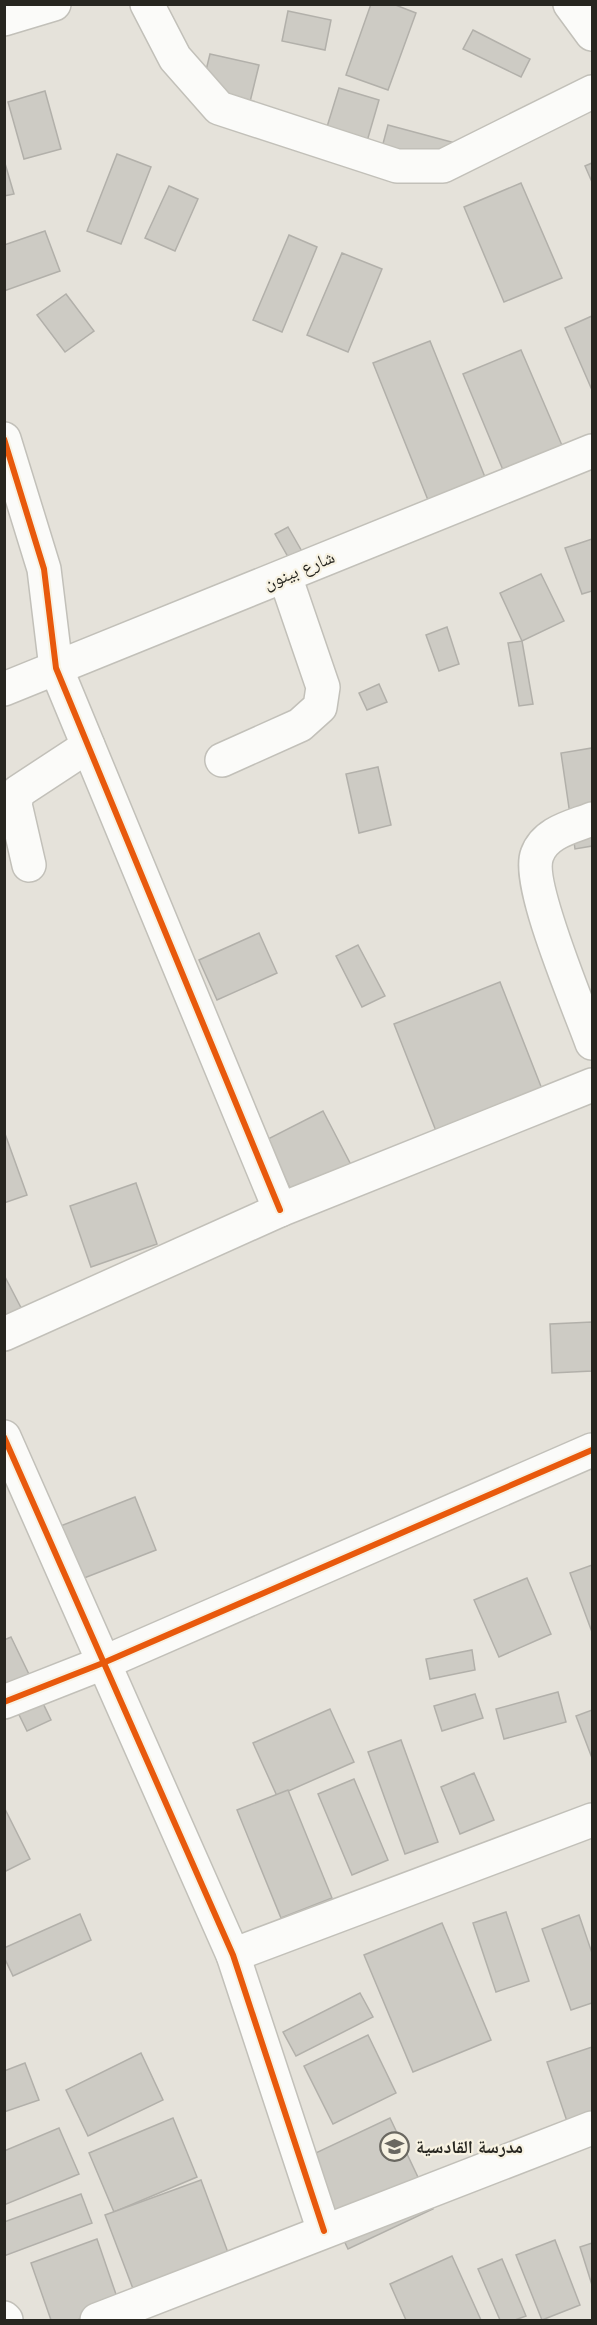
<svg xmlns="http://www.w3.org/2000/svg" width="597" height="2325" font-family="Arial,'Noto Naskh Arabic',sans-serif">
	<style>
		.building { fill: #cdcbc4; stroke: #b2b0aa; stroke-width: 1.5 }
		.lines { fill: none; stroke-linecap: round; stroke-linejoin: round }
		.minor-casing { stroke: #c2c0b9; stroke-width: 36 }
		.minor { stroke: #fbfbf9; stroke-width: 33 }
		.cycleway-casing { stroke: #f7f2e2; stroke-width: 10 }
		.cycleway { stroke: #e8590c; stroke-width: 6 }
		.labels { text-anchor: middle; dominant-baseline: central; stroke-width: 4.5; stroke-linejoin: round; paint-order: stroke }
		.street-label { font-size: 18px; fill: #272620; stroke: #f7f2e2 }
		.poi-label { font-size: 18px; font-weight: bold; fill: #272620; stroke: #f7f2e2; text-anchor: start }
	</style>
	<rect width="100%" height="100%" fill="#e5e2da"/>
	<g class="building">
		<polygon points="371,4 393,4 416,13 388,90 346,75"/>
		<polygon points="288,11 331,20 325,50 282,41"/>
		<polygon points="473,30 530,59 521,77 463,49"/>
		<polygon points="210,54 259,65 248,110 199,99"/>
		<polygon points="339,88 379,100 363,155 322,143"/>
		<polygon points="45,91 61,149 24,159 8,102"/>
		<polygon points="388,125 459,144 451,174 380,155"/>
		<polygon points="117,154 151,167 121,244 87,231"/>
		<polygon points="4,160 14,194 4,196"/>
		<polygon points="592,163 592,182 585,166"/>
		<polygon points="521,183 562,278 504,302 464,207"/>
		<polygon points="169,186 198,199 175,251 145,238"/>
		<polygon points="45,231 60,271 4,291 4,245"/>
		<polygon points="289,235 317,247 282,332 253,320"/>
		<polygon points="342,253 382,269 348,352 307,335"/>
		<polygon points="66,294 94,331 65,352 37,315"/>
		<polygon points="592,316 592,390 565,328"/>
		<polygon points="430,341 487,482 430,505 373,363"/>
		<polygon points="521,350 567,457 508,482 463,374"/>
		<polygon points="288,527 304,555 291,562 275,534"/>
		<polygon points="592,539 592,591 582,594 565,548"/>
		<polygon points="541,574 564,621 522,641 500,593"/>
		<polygon points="447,627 459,664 439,671 426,635"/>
		<polygon points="522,641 533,704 519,706 508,643"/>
		<polygon points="379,684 387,702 367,710 359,693"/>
		<polygon points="592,748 592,846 575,849 561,753"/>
		<polygon points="378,767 391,825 359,833 346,774"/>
		<polygon points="259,933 277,973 217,1000 199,960"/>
		<polygon points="358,945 385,996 362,1007 336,956"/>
		<polygon points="500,982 542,1089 436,1131 394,1024"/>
		<polygon points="323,1111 362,1186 304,1216 266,1140"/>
		<polygon points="4,1131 27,1195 4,1203"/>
		<polygon points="136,1183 157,1244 91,1267 70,1206"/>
		<polygon points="4,1275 30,1325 4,1337"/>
		<polygon points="592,1322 592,1371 552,1373 550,1324"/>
		<polygon points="135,1497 156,1550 61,1587 40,1534"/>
		<polygon points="592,1565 592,1632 570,1573"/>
		<polygon points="527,1578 551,1634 499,1657 474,1600"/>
		<polygon points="11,1637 51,1720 27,1731 4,1684 4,1640"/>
		<polygon points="472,1650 475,1670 430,1679 426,1659"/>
		<polygon points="558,1692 566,1722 504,1739 496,1709"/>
		<polygon points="475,1694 483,1718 442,1731 434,1706"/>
		<polygon points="330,1709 354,1762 277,1796 253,1743"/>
		<polygon points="592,1710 592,1758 576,1716"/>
		<polygon points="401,1740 438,1842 405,1854 368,1752"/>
		<polygon points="474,1773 494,1820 460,1834 441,1787"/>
		<polygon points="354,1779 388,1860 352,1875 318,1794"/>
		<polygon points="288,1790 332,1898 281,1918 237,1810"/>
		<polygon points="4,1807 30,1859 4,1872"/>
		<polygon points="506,1912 529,1981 496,1992 473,1923"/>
		<polygon points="80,1914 91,1940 13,1976 4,1957 4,1948"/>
		<polygon points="579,1915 592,1953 592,2003 571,2010 542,1929"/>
		<polygon points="442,1923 491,2040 413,2072 364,1955"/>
		<polygon points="360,1993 373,2017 296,2056 283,2032"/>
		<polygon points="368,2035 396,2093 333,2124 304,2066"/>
		<polygon points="592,2047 592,2139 575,2145 547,2062"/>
		<polygon points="141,2053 163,2100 88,2136 66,2090"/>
		<polygon points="25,2063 39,2100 4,2112 4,2071"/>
		<polygon points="173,2118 197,2177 114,2212 89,2153"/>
		<polygon points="390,2118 433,2209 348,2249 305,2158"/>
		<polygon points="59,2128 79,2174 4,2205 4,2151"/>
		<polygon points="201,2180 230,2258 135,2294 105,2215"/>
		<polygon points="81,2194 92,2223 4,2256 4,2222"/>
		<polygon points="97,2239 120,2306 77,2320 51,2320 31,2263"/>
		<polygon points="555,2240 580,2305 542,2320 516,2255"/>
		<polygon points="592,2243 592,2285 580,2247"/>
		<polygon points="452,2256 481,2320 406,2320 390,2284"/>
		<polygon points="502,2259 526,2316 515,2320 500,2320 478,2269"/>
	</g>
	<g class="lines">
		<defs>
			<g id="minor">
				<polyline points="147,4 175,58 219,108 397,166 443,166 592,92"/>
				<polyline points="570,4 592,34"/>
				<polyline points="4,19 54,4"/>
				<polyline points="4,439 44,569 56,668 280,1210"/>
				<polyline points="4,689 592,451"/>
				<polyline points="222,760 300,725 320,707 323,687 285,576"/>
				<path d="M592,819C572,827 545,832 537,855C526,884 580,1009 592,1043"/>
				<polyline points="29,865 15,804 18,792 88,746"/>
				<polyline points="4,1334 280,1210 592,1085"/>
				<polyline points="4,1437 233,1955 324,2231"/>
				<polyline points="4,1702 103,1663 592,1450"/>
				<polyline points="233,1955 592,1820"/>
				<polyline points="4,2318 6,2320"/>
				<polyline points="97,2320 592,2128"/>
			</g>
		</defs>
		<use href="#minor" class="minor-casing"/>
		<use href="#minor" class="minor"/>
		<defs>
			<g id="cycleway">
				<polyline points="4,439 44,569 56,668 280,1210"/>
				<polyline points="4,1437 233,1955 324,2231"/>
				<polyline points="4,1702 103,1663 592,1450"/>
			</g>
		</defs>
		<use href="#cycleway" class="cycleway-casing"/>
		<use href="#cycleway" class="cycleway"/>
	</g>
	<defs>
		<symbol id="school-ring" viewBox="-11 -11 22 22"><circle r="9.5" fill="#f7f2e2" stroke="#6a6861" stroke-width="1.5"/><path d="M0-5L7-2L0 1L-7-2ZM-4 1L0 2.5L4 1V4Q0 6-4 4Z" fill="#6a6861"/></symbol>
	</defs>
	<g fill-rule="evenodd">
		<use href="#school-ring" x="378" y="2130" width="33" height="33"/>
	</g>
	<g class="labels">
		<g class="street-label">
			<text transform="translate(299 570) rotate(-22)">شارع بينون</text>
		</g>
		<g class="poi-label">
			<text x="416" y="2147">مدرسة القادسية</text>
		</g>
	</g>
	<rect width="597" height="2325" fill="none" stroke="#272620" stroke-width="12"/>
</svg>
